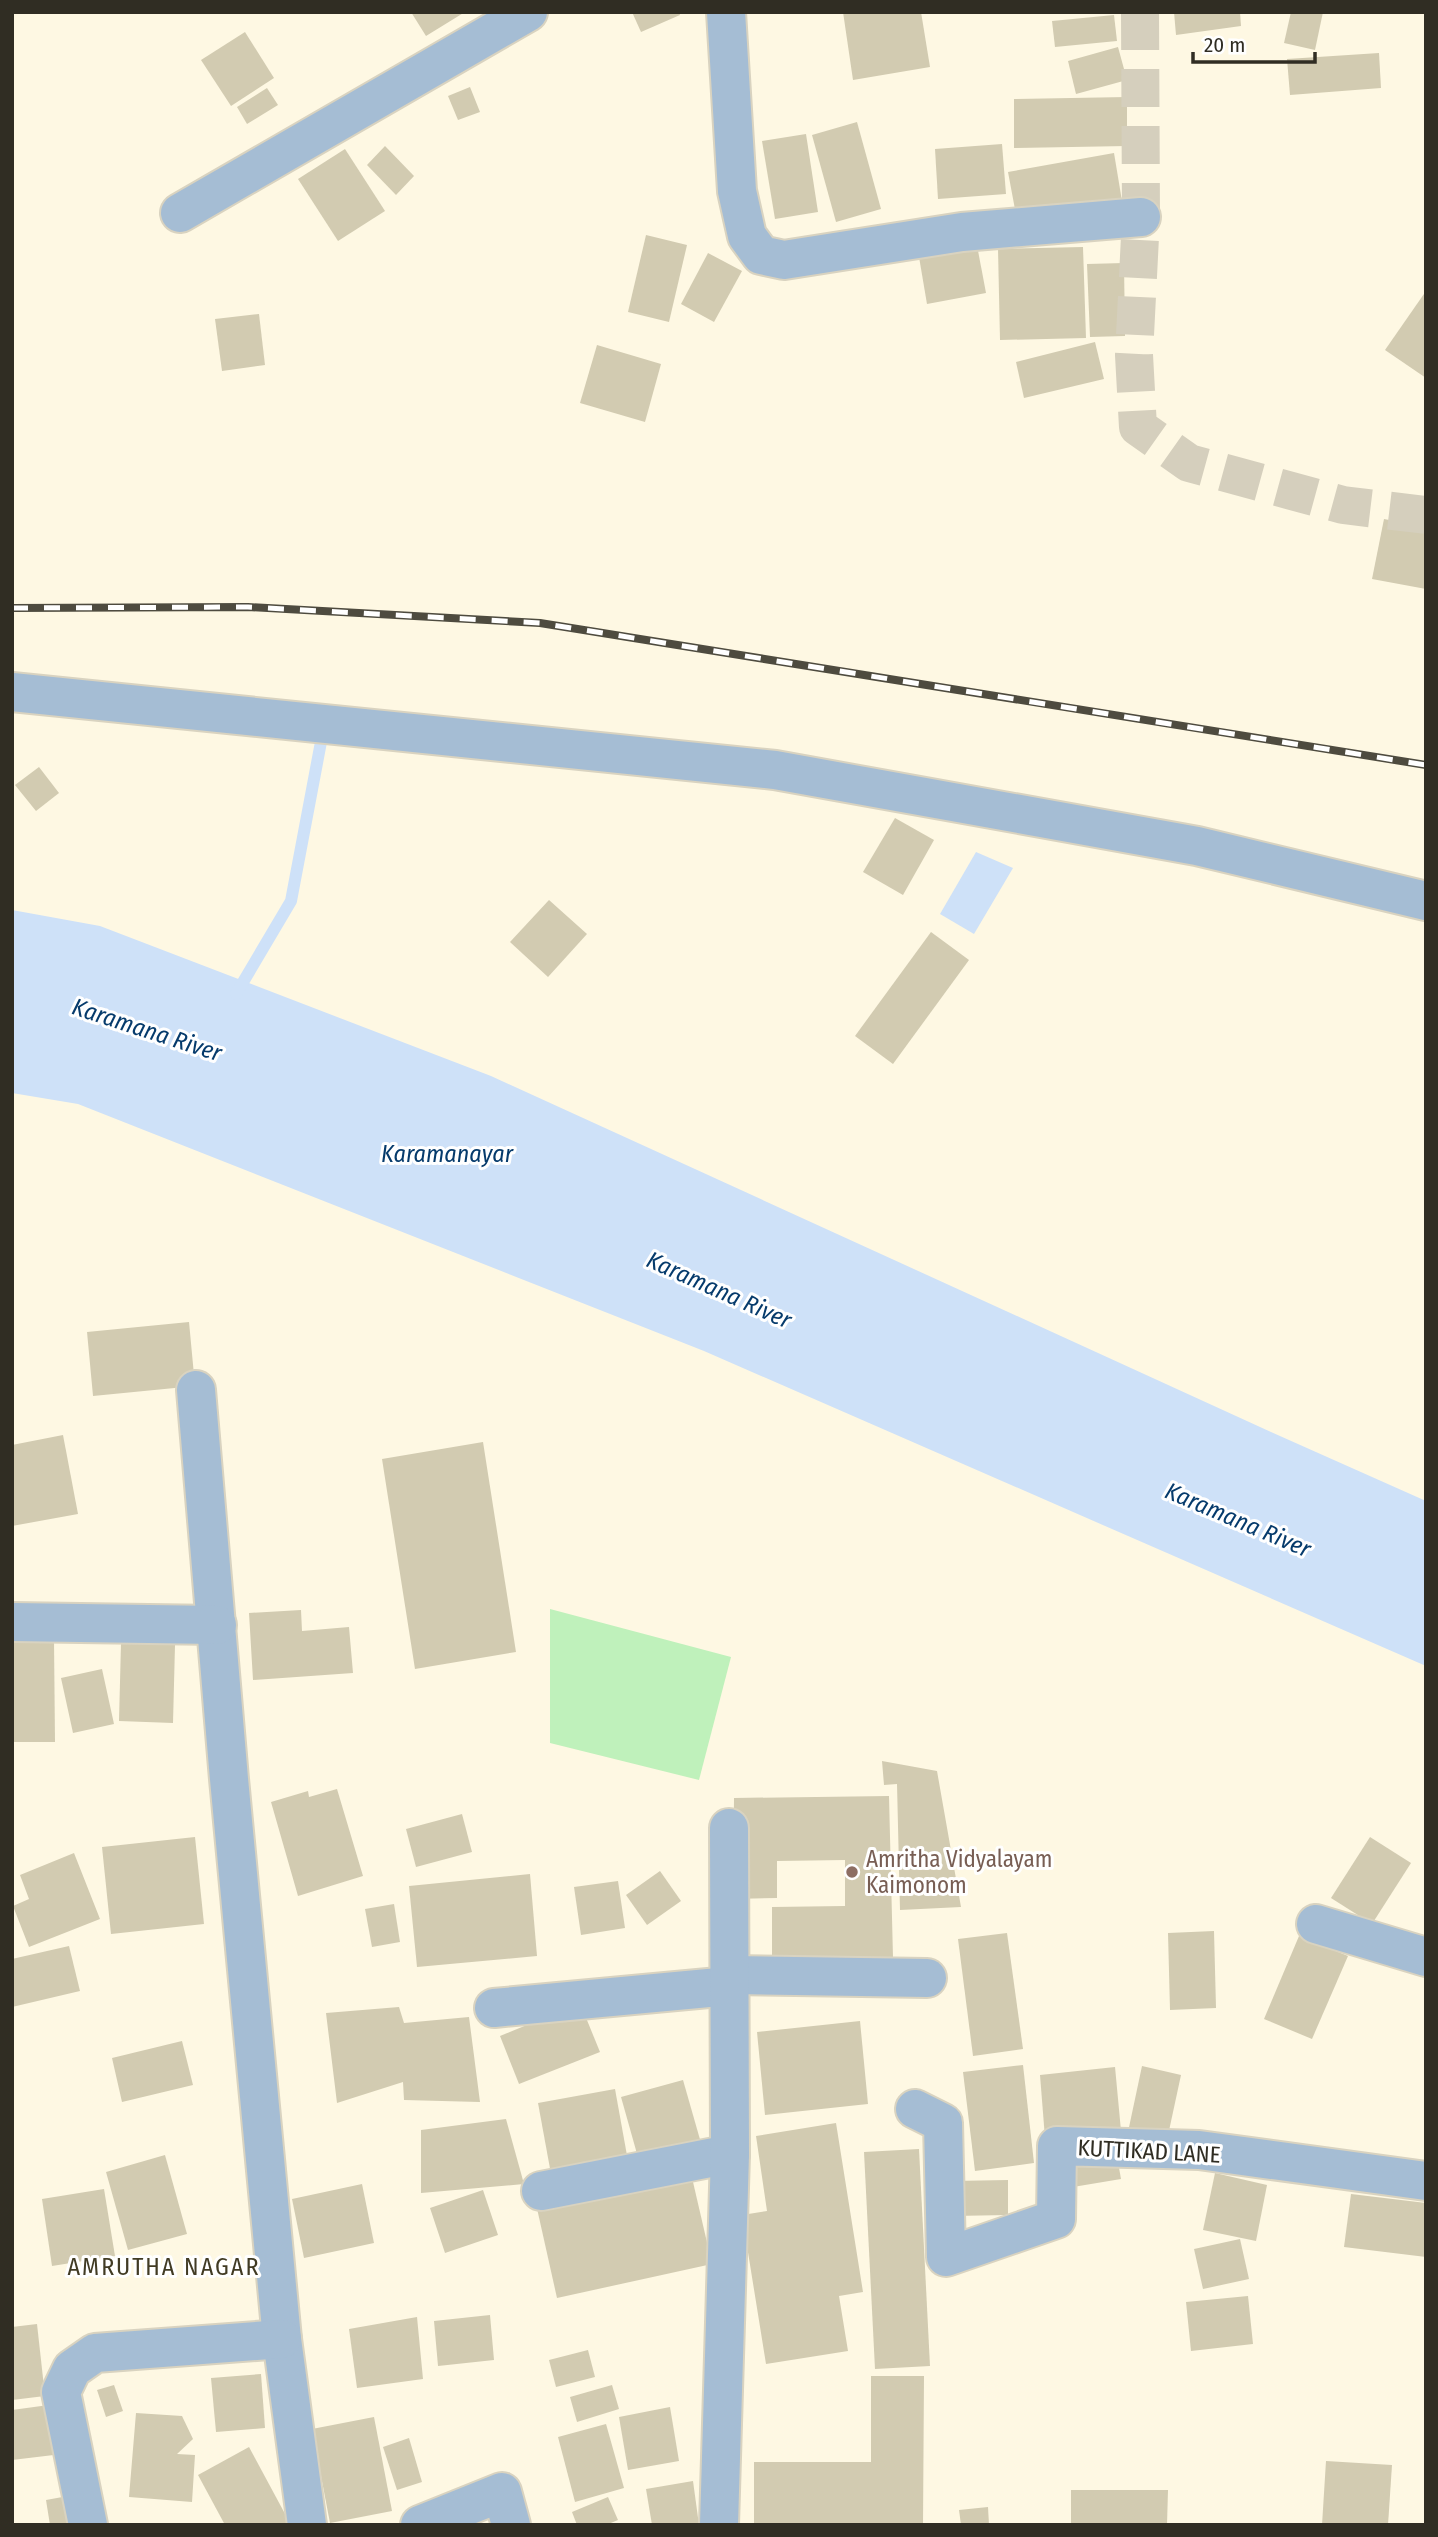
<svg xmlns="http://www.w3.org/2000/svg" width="1438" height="2537" font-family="'Fira Sans Condensed',sans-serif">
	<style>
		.green { fill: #bff1bb }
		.water { fill: #cee1f8 }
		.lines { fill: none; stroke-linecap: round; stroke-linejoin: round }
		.stream { stroke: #cee1f8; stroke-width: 12 }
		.building { fill: #d2cbb1 }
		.minor-tunnel { stroke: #d5cfbd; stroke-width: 38; stroke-dasharray: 38 19; stroke-linecap: butt }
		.minor-casing { stroke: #d9d3c0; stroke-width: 42 }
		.minor { stroke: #a5bdd4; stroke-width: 38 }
		.rail-casing { stroke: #4e4b3f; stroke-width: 8 }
		.rail { stroke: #fff; stroke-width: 5; stroke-dasharray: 16; stroke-linecap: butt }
		.education-dot { fill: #8d6e63; stroke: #fff; stroke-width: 2.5 }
		.labels { text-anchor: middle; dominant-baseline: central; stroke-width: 6; stroke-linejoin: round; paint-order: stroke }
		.education-label { font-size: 23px; fill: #785e54; stroke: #fff; text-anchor: start }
		.street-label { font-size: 23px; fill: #302d23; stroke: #fff }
		.water-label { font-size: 24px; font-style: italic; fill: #063b6c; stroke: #fff }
		.neighbourhood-label { font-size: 24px; letter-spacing: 2px; fill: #413b24; stroke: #fff }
	</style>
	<rect width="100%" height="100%" fill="#fef8e3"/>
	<polygon class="green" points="550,1609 731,1657 699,1780 550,1743"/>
	<g class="water">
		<polygon points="976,852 1013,868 974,934 940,914"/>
		<polygon points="12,910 100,926 491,1076 1271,1432 1426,1501 1426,1666 704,1351 78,1104 12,1093"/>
	</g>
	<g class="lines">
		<polyline class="stream" points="236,994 291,901 324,726"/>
	</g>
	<g class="building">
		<polygon points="411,12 465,12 426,36"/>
		<polygon points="632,12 679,12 680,15 641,32"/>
		<polygon points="843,12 921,12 930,67 853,80"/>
		<polygon points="1174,12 1240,12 1241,26 1176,35"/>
		<polygon points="1291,12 1323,12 1315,50 1284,43"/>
		<polygon points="1114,15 1117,41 1055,47 1052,21"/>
		<polygon points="245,32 274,78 231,106 201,60"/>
		<polygon points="1118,47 1127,80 1076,94 1068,61"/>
		<polygon points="1379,53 1381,88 1290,95 1287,59"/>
		<polygon points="470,87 480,112 458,120 448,96"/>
		<polygon points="267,88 278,105 247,124 237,107"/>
		<polygon points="1127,97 1127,146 1014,148 1014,99"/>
		<polygon points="857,122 881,209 836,222 812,135"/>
		<polygon points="806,134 818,212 775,219 762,141"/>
		<polygon points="1002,144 1006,194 938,199 935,149"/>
		<polygon points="385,146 414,176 396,195 367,165"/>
		<polygon points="345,149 385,211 338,241 298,179"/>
		<polygon points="1114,153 1122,201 1017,220 1008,172"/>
		<polygon points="646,235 687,245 669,322 628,312"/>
		<polygon points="976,240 986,293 927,304 918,251"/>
		<polygon points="1083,247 1086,338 1000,340 998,249"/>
		<polygon points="708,253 742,271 714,322 681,304"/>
		<polygon points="1124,263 1125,336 1090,337 1087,264"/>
		<polygon points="1426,291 1426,378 1385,350"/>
		<polygon points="259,314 265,365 222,371 215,319"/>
		<polygon points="1095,342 1104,379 1024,398 1016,362"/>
		<polygon points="597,345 661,364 645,422 580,403"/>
		<polygon points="1384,519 1426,527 1426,589 1372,579"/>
		<polygon points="39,767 59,793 36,811 15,785"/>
		<polygon points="895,818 934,840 903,895 863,872"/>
		<polygon points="549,900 587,934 548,977 510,942"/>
		<polygon points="931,932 969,960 893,1064 855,1036"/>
		<polygon points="189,1322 195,1386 93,1396 87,1332"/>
		<polygon points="63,1435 78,1514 12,1526 12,1445"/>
		<polygon points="483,1442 516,1652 415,1669 382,1459"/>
		<polygon points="301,1610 302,1631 349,1627 353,1673 253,1680 249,1613"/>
		<polygon points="12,1640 54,1640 55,1742 12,1742"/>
		<polygon points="121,1643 175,1645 173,1723 119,1721"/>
		<polygon points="102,1669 114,1724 73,1733 61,1678"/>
		<polygon points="882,1761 937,1771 961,1907 900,1910 897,1784 884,1785"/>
		<polygon points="337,1789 363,1876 298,1896 271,1802 308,1791 309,1797"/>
		<polygon points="889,1796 893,1958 772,1960 772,1907 845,1906 845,1860 777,1861 777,1898 733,1899 734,1798"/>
		<polygon points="462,1814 472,1852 416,1867 406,1829"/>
		<polygon points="195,1837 204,1924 111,1934 102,1847"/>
		<polygon points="1370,1837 1411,1863 1372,1924 1331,1898"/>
		<polygon points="74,1853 100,1919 29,1947 13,1906 29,1899 20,1875"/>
		<polygon points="660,1871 681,1901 647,1925 626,1895"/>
		<polygon points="530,1874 537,1956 417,1967 409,1886"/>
		<polygon points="618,1881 625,1928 581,1935 574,1887"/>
		<polygon points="394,1904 400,1942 372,1947 365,1909"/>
		<polygon points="1214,1931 1216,2008 1170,2010 1168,1933"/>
		<polygon points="1007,1933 1023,2049 973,2056 958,1939"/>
		<polygon points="1299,1936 1348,1956 1312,2039 1264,2019"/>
		<polygon points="69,1946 80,1991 12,2007 12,1959"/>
		<polygon points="580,2003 600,2052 519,2084 500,2036"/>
		<polygon points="399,2007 404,2023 469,2017 480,2102 404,2100 403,2082 337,2103 326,2013"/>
		<polygon points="860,2021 868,2104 765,2115 757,2032"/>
		<polygon points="182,2041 193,2085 122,2102 112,2058"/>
		<polygon points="1023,2065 1034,2163 975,2171 963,2072"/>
		<polygon points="1142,2066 1181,2075 1167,2140 1128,2132"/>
		<polygon points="1115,2067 1121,2131 1045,2138 1040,2075"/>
		<polygon points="683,2080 701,2143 639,2161 621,2097"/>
		<polygon points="615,2089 628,2161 551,2174 538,2103"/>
		<polygon points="506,2119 524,2184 421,2193 421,2130"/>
		<polygon points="836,2123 863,2292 839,2296 848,2351 766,2364 742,2215 767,2211 756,2136"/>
		<polygon points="919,2149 930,2366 875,2369 864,2152"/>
		<polygon points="1116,2151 1121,2179 1067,2188 1063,2159"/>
		<polygon points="165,2155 187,2234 128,2250 106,2172"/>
		<polygon points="690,2169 712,2264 557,2298 536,2204"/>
		<polygon points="1215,2173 1267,2185 1256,2241 1203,2230"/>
		<polygon points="1008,2180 1008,2215 953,2216 952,2181"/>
		<polygon points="362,2184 374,2243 304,2258 292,2199"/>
		<polygon points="104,2189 115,2256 52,2266 42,2199"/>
		<polygon points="483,2190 498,2235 445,2253 430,2208"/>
		<polygon points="1351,2194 1426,2203 1426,2257 1344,2247"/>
		<polygon points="1240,2239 1249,2279 1203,2289 1194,2249"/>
		<polygon points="1248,2296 1253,2344 1191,2351 1186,2302"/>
		<polygon points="490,2315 494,2360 438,2366 434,2321"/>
		<polygon points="417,2317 423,2379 357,2388 349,2329"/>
		<polygon points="37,2324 45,2396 12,2400 12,2327"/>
		<polygon points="588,2350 595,2377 556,2387 549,2360"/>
		<polygon points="261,2374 265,2428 216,2432 211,2378"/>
		<polygon points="871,2376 924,2376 923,2525 754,2525 754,2462 871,2462"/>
		<polygon points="114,2385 123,2411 106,2417 97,2390"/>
		<polygon points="612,2385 619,2409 577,2422 570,2397"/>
		<polygon points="56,2404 62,2454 12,2460 12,2410"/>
		<polygon points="670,2407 679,2461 628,2470 619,2417"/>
		<polygon points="136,2413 182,2416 193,2439 177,2454 195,2455 192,2502 129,2497"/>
		<polygon points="374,2417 392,2511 330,2523 312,2429"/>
		<polygon points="606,2424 624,2488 575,2502 558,2437"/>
		<polygon points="409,2438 422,2482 397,2490 383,2447"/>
		<polygon points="249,2447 291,2525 225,2525 198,2475"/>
		<polygon points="1326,2461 1392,2465 1388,2525 1322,2525"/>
		<polygon points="693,2481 699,2525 652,2525 646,2489"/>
		<polygon points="1071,2490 1168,2490 1167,2525 1071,2525"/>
		<polygon points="79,2494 84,2525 50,2525 46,2500"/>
		<polygon points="608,2497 618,2520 606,2525 577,2525 572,2512"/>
		<polygon points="988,2507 989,2525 961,2525 959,2510"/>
	</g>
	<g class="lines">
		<polyline class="minor-tunnel" points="1140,12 1141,217 1134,355 1138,427 1189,463 1343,505 1426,515"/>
		<defs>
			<g id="minor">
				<polyline points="726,12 737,191 747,236 761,255 784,260 962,232 1141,217"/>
				<polyline points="180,213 528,12"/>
				<polyline points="12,692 775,770 1197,846 1426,901"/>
				<polyline points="196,1390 229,1779 282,2339 307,2525"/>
				<polyline points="12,1622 217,1625"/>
				<polyline points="1316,1924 1426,1957"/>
				<polyline points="730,1975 927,1978"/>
				<polyline points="494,2008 730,1986"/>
				<polyline points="915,2109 943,2123 946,2257 1056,2219 1057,2146 1199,2150 1426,2181"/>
				<polyline points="541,2191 730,2154"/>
				<polyline points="88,2525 61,2392 72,2369 95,2353 282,2339"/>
				<polyline points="420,2525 502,2492 511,2525"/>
				<polyline points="719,2525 730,2154 729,1828"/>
			</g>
		</defs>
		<use href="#minor" class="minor-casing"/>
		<use href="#minor" class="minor"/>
		<defs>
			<polyline id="rail" points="12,608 248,607 540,623 1426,765"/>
		</defs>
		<use href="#rail" class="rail-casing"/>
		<use href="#rail" class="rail"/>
	</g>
	<circle class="education-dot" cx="852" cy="1872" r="7"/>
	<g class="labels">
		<g class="education-label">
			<text x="866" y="1859">Amritha Vidyalayam<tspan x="866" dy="26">Kaimonom</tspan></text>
		</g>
		<g class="street-label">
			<text transform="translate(1149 2151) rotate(3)">KUTTIKAD LANE</text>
		</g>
		<g class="water-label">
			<text transform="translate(147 1030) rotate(18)">Karamana River</text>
			<text x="447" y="1154">Karamanayar</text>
			<text transform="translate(719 1290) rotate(24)">Karamana River</text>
			<text transform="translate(1238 1520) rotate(23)">Karamana River</text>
		</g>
		<g class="neighbourhood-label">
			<text x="164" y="2267">AMRUTHA NAGAR</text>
		</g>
	</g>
	<rect width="1438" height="2537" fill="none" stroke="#302d23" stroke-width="28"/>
	<path d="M1193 52v10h122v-10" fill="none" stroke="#302d23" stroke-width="3.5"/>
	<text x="1204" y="52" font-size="21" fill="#302d23" stroke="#ffffff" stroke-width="5" paint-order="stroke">20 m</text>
</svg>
